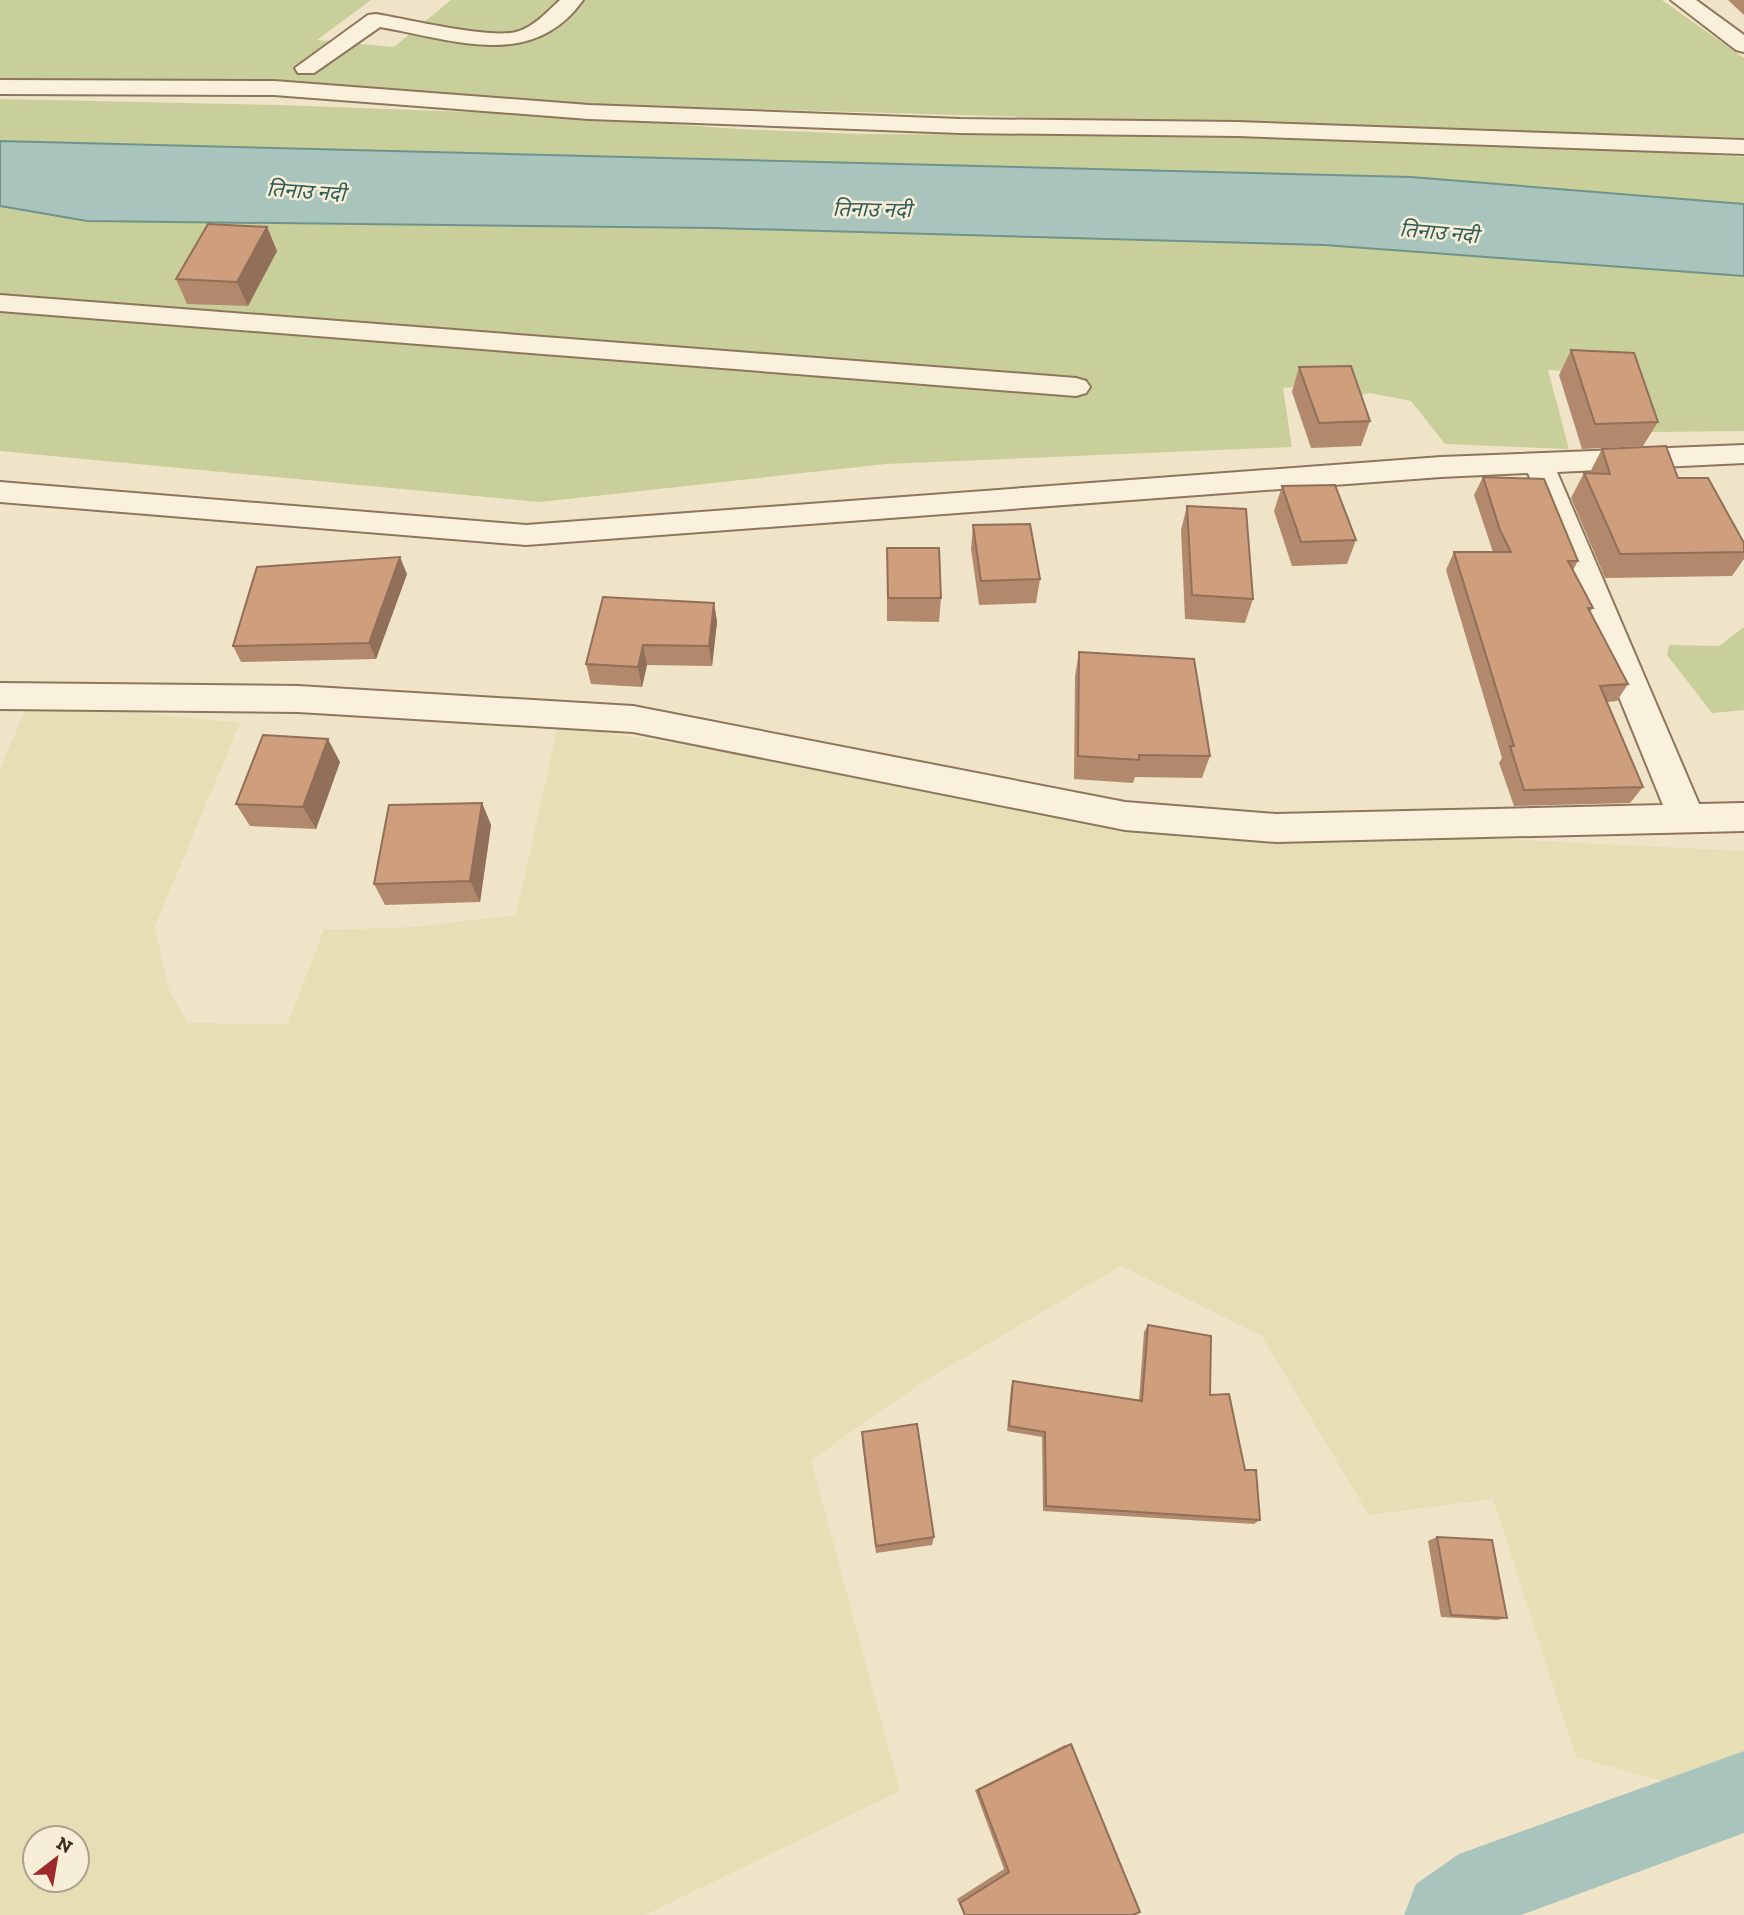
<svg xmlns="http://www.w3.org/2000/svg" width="1744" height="1915" font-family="'Zilla Slab','Noto Sans Devanagari',serif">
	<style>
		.farmland { fill: #e6deb5; fill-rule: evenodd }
		.green { fill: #c9cf9b }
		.water { fill: #a9c4bc; stroke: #6f938a; stroke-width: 2 }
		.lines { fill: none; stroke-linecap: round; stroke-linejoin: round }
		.canal { fill: #a9c4bc; fill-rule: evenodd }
		.minor-casing { stroke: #8d765c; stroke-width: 4 }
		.minor { fill: #faf1dc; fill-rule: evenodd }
		.wall { fill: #b2896c }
		.shaded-wall { fill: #916f58 }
		.building { fill: #cf9f7d; stroke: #916f58; stroke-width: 2 }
		.labels { text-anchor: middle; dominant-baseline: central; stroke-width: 5; stroke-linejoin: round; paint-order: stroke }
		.far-water-label { font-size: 21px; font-style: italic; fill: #2f5d5a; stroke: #f7eed8 }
	</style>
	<rect width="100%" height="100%" fill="#f0e4c8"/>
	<path class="farmland" d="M29,701L240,723L155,926L168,988L188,1023L287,1024L324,930L414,927L516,915L558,725L780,761L1231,826L1744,851V1804L1576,1757L1493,1499L1369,1515L1262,1336L1121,1266L924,1381L811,1460L900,1791L645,1915H0V769ZM35,1838H77V1880H35Z"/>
	<g class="green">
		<polygon points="0,0 371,0 317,40 394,47 451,0 1662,0 1744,58 1744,138 616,105 214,88 0,89"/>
		<polygon points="0,99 279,105 526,114 739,129 861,134 1238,136 1578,147 1744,157 1744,204 1411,177 0,141"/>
		<polygon points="0,206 87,221 714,228 1324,245 1744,276 1744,431 1652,432 1634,374 1548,370 1569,449 1445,444 1411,401 1370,393 1357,396 1348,383 1283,388 1292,447 886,464 540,502 0,451"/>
		<polygon points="1744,627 1744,710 1712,713 1667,655 1669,645 1719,646"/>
	</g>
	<polygon class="water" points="0,141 1411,177 1744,204 1744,276 1324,245 714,228 87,221 0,206"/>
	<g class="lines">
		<polygon class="canal" points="1744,1751 1744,1833 1521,1915 1404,1915 1416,1884 1459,1854"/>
		<defs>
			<g id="minor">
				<path d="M560,0H583C532,72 451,39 380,27L314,73H298L295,68L368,15L376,14C407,19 489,39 516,32C533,28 548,11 560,0Z"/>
				<polygon points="1671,0 1696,0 1744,35 1744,52 1736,50"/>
				<polygon points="0,80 274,81 589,105 960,119 1238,122 1744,140 1744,154 1238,136 960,133 589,119 274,95 0,94"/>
				<polygon points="0,295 1076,378 1086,381 1090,387 1086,393 1076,396 0,311"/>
				<polygon points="1744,445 1744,463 1557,472 1699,804 1744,803 1744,831 1276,842 1125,830 633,732 298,712 0,709 0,683 298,686 633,706 1125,802 1276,814 1663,805 1528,473 1441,477 526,545 0,502 0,482 526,525 1441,457"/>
			</g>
		</defs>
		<use href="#minor" class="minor-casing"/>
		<use href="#minor" class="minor"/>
	</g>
	<g class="wall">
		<polygon points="1728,0 1744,0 1744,15"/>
		<polygon points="267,227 277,251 248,306 187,304 176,279"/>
		<polygon points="1571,350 1658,422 1643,446 1582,449 1559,375"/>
		<polygon points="1299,367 1370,421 1361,446 1311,448 1292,392"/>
		<polygon points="1602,449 1678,478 1744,543 1744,559 1732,576 1605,578 1571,498 1584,473 1589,474"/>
		<polygon points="1483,477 1578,561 1573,570 1593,608 1590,612 1628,684 1617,701 1607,702 1643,787 1630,803 1514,806 1499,763 1502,758 1446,570 1454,552 1493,552 1474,495"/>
		<polygon points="1282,486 1356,540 1347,564 1292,566 1274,511"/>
		<polygon points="1187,506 1253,599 1245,623 1185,619 1181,530"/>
		<polygon points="973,525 1040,579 1036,603 979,605 971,549"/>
		<polygon points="887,548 941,598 939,622 887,621"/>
		<polygon points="407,574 376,659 241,662 233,646"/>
		<polygon points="714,603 717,622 712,666 647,665 642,687 591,684 586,664"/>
		<polygon points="1079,652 1210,756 1202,778 1135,777 1133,783 1074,779 1075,676"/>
		<polygon points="340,762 316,829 250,826 236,804"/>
		<polygon points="482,803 491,825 480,902 385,905 374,884"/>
		<polygon points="1148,1325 1210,1395 1245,1470 1260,1520 1254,1524 1043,1511 1042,1437 1007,1431 1011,1387 1013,1381 1139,1400 1144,1332"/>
		<polygon points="862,1432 934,1537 932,1545 876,1553 862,1442"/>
		<polygon points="1437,1537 1507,1618 1497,1620 1441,1617 1428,1541"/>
		<polygon points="1071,1744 1133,1915 964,1915 957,1899 1004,1869 975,1790 1065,1745"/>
	</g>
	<g class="shaded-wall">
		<polygon points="267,227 277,251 248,306 237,282"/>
		<polygon points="400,557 407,574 376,659 369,643"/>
		<polygon points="714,603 717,622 712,666 709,646"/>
		<polygon points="643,645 647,665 642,687 638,667"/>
		<polygon points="328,739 340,762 316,829 303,807"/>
		<polygon points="482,803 491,825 480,902 470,881"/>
	</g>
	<g class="building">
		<polygon points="208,224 267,227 237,282 176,279"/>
		<polygon points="1571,350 1634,353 1658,422 1595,424"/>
		<polygon points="1351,366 1370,421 1319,423 1299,367"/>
		<polygon points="1666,446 1678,478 1708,478 1744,543 1744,552 1620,554 1584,473 1610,474 1602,449"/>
		<polygon points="1483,477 1544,479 1578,561 1568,561 1593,608 1588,608 1628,684 1600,686 1643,787 1524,790 1510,746 1514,746 1454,552 1511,552 1500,530"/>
		<polygon points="1335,485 1356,540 1301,542 1282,486"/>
		<polygon points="1187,506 1246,509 1253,599 1192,595"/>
		<polygon points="1030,524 1040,579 981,581 973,525"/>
		<polygon points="887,548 939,548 941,598 888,598"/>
		<polygon points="400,557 369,643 233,646 257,567"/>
		<polygon points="603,597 714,603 709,646 643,645 638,667 586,664"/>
		<polygon points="1079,652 1194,659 1210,756 1139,755 1139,760 1078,756"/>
		<polygon points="263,735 328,739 303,807 236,804"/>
		<polygon points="482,803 470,881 374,884 389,805"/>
		<polygon points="1148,1325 1211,1336 1210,1395 1229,1394 1245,1470 1256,1470 1260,1520 1046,1506 1045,1432 1009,1426 1013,1381 1142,1401"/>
		<polygon points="917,1424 934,1537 876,1546 862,1432"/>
		<polygon points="1437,1537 1492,1540 1507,1618 1451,1615"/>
		<polygon points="1071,1744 1140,1912 1133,1915 965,1915 960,1903 1009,1872 978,1790"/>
	</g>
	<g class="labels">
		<g class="far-water-label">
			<text transform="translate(306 191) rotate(4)">तिनाउ नदी</text>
			<text transform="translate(872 209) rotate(1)">तिनाउ नदी</text>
			<text transform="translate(1439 232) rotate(5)">तिनाउ नदी</text>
		</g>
	</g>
	<g transform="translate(56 1859) rotate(31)"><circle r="33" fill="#f7eed8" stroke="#ada18e" stroke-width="2"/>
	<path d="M0-5L12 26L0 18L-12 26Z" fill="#9e2a2b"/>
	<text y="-10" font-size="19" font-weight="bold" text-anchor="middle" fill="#3d2e20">N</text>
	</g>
</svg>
